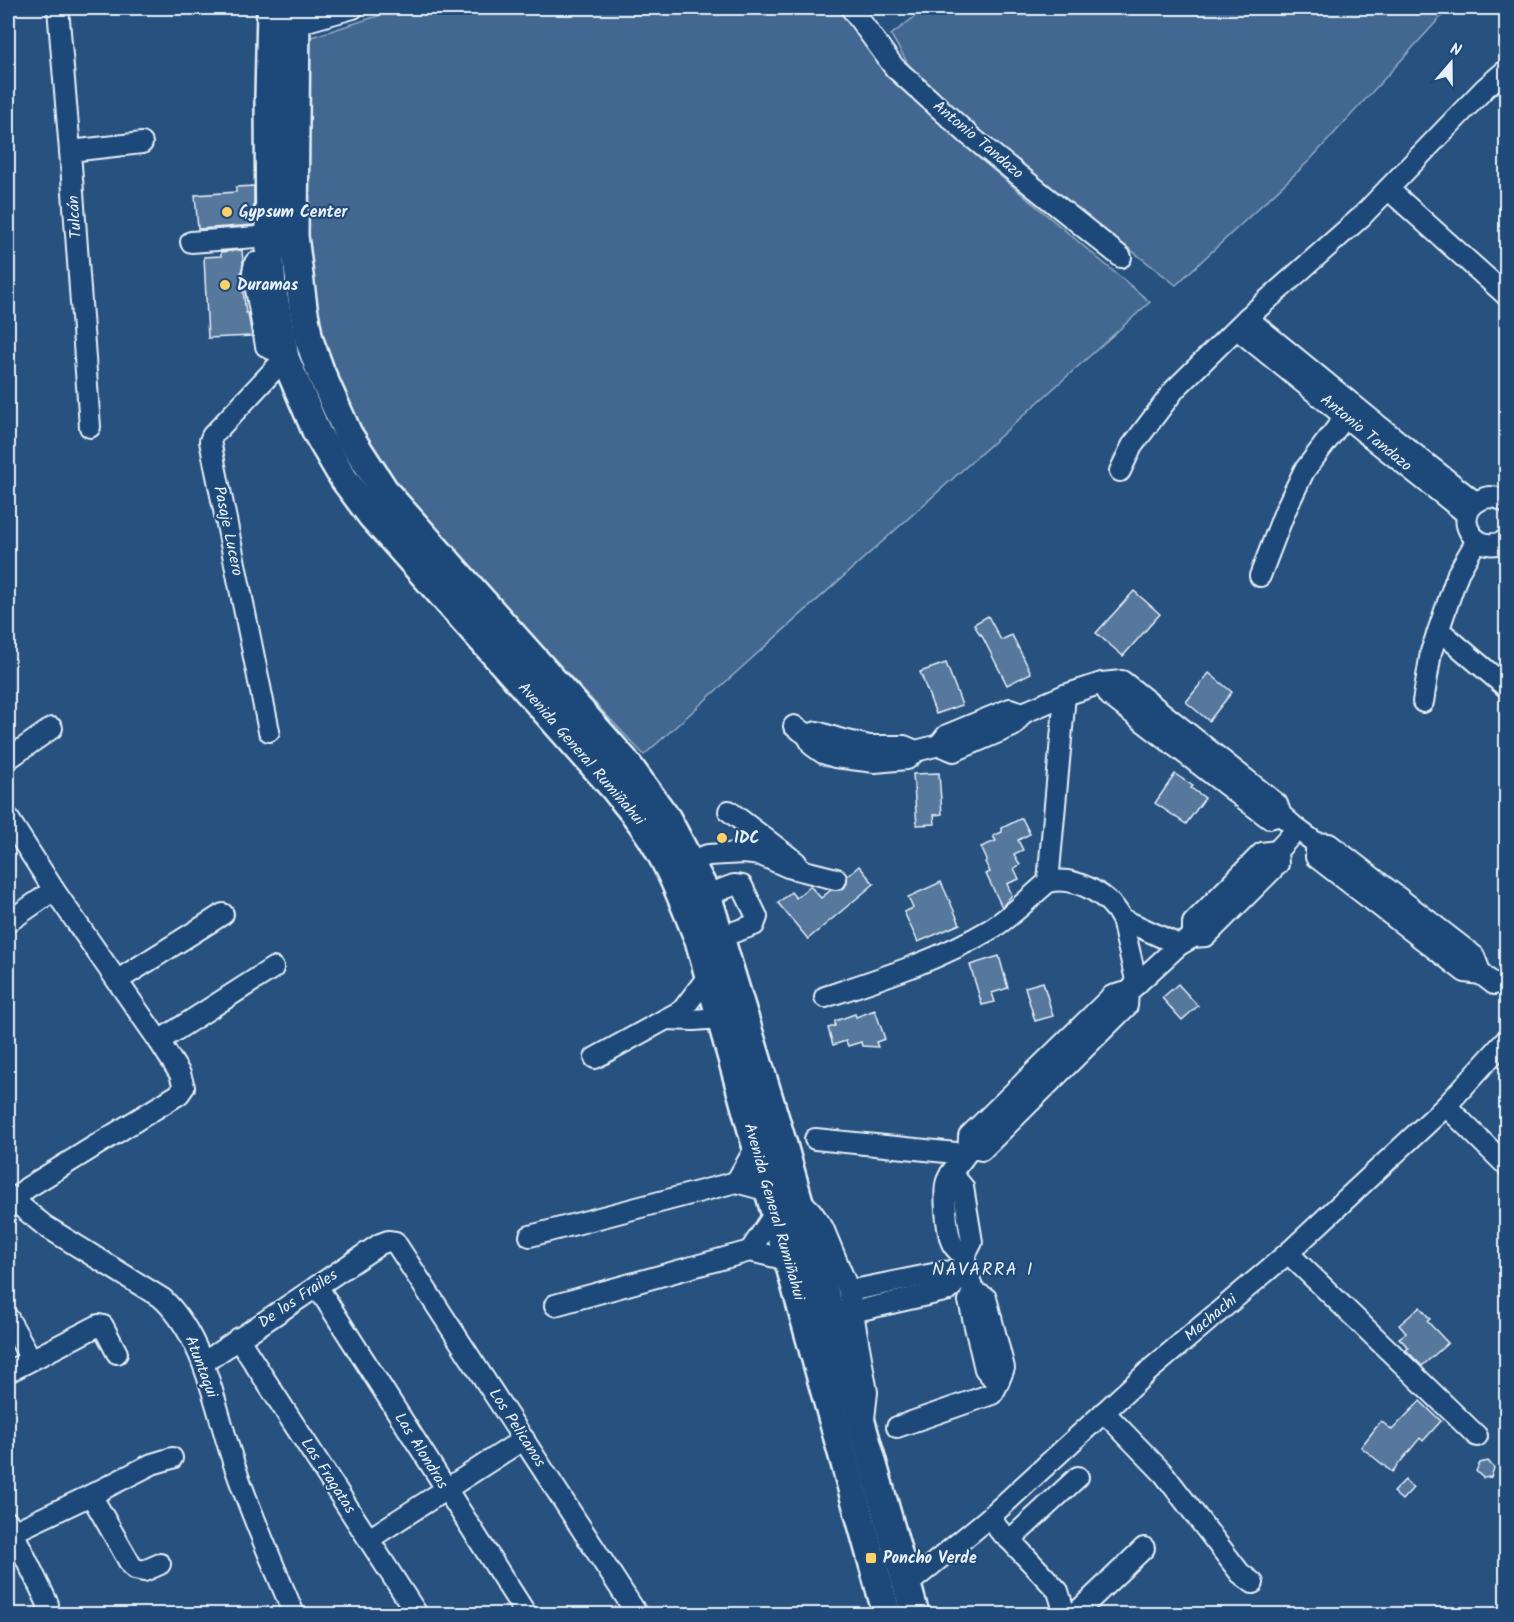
<svg xmlns="http://www.w3.org/2000/svg" width="1514" height="1622" font-family="Kalam,sans-serif">
	<style>
		.green { fill: #436891; stroke: #96acc4; stroke-width: 1.5 }
		.building { fill: #57789d; stroke: #e8f1f8; stroke-width: 1.5 }
		.lines { fill: none; stroke-linecap: round; stroke-linejoin: round }
		.minor-casing { stroke: #e8f1f8; stroke-width: 24 }
		.highway-casing { stroke: #e8f1f8; stroke-width: 32 }
		.minor { stroke: #1f4a7a; stroke-width: 20 }
		.highway { stroke: #1f4a7a; stroke-width: 27 }
		.poi-dot { fill: #ffd166; stroke: #1f4a7a; stroke-width: 2 }
		.labels { text-anchor: middle; dominant-baseline: central; stroke-width: 4.5; stroke-linejoin: round; paint-order: stroke }
		.street-label { font-size: 16px; fill: #e8f1f8; stroke: #1f4a7a }
		.poi-label { font-size: 16px; font-weight: bold; fill: #e8f1f8; stroke: #1f4a7a; text-anchor: start }
		.neighbourhood-label { font-size: 18px; letter-spacing: 1.5px; fill: #e8f1f8; stroke: #1f4a7a }
	</style>
	<rect width="100%" height="100%" fill="#27517f"/>
	<filter id="ink" filterUnits="userSpaceOnUse"><feTurbulence type="fractalNoise" baseFrequency=".0167" numOctaves="2"/><feDisplacementMap in="SourceGraphic" scale="12" xChannelSelector="R" yChannelSelector="G"/><feConvolveMatrix kernelMatrix="1 2 1 2 8 2 1 2 1" color-interpolation-filters="sRGB"/></filter>
	<g filter="url(#ink)">
		<g class="green">
			<polygon points="403,8 839,8 890,79 967,148 1150,302 644,755 459,558 381,463 346,404 322,337 308,269 304,195 308,38"/>
			<polygon points="926,8 1449,8 1309,161 1176,285 979,132 908,64 891,35"/>
		</g>
		<g class="building">
			<polygon points="254,186 254,225 198,229 195,195 236,192 236,187"/>
			<polygon points="242,250 243,263 241,274 246,313 248,313 252,336 208,338 204,257 221,256 221,252"/>
			<polygon points="1134,591 1160,614 1123,656 1096,633"/>
			<polygon points="988,616 1001,640 1012,635 1031,673 1007,685 981,634 980,635 974,624"/>
			<polygon points="946,663 962,705 936,714 920,672"/>
			<polygon points="1209,673 1232,692 1209,721 1186,702"/>
			<polygon points="939,773 942,814 934,815 935,824 917,825 913,774"/>
			<polygon points="1175,774 1193,786 1191,788 1205,798 1186,824 1155,803"/>
			<polygon points="1022,818 1030,834 1018,840 1023,850 1014,854 1020,865 1014,868 1019,879 1007,884 1012,895 1002,907 986,874 990,872 985,862 987,860 981,847 996,841 993,836 1002,832 1002,828"/>
			<polygon points="859,866 874,884 808,939 778,903 791,892 796,898 810,886 821,898 831,890 840,890 845,887 847,882 847,876"/>
			<polygon points="941,882 960,924 918,942 904,912 913,908 908,897"/>
			<polygon points="999,956 1008,988 992,993 995,1002 982,1005 970,965"/>
			<polygon points="1043,982 1053,1016 1035,1021 1025,987"/>
			<polygon points="1178,984 1198,1006 1182,1020 1162,998"/>
			<polygon points="875,1010 885,1039 876,1042 878,1047 862,1046 861,1042 848,1046 846,1041 833,1045 828,1028 835,1026 835,1021 855,1014 856,1017"/>
			<polygon points="1420,1307 1430,1319 1427,1321 1448,1343 1422,1366 1406,1350 1409,1348 1399,1338 1406,1333 1399,1325"/>
			<polygon points="1420,1401 1441,1421 1423,1441 1420,1438 1392,1472 1361,1447 1381,1421 1392,1430"/>
			<polygon points="1488,1461 1494,1468 1491,1477 1483,1478 1476,1471 1480,1463"/>
			<polygon points="1405,1480 1413,1488 1402,1500 1393,1492"/>
		</g>
		<g class="lines">
			<defs>
				<g id="minor">
					<polyline points="58,8 70,151 90,427"/>
					<polyline points="851,8 894,67 970,136 1121,257"/>
					<polyline points="296,24 353,8"/>
					<polyline points="70,151 142,143"/>
					<polyline points="1388,189 1506,295"/>
					<polyline points="191,242 270,236"/>
					<polyline points="270,260 255,263 253,272 266,346 271,349 283,350"/>
					<polyline points="1247,318 1379,426 1475,502"/>
					<polyline points="1237,329 1370,437 1467,514"/>
					<polyline points="1120,471 1132,446 1175,389 1247,318 1361,217 1485,88 1506,70"/>
					<path d="M1506,502C1498,497 1489,495 1480,500C1450,515 1475,558 1506,540"/>
					<polyline points="1260,576 1285,511 1304,471 1352,408"/>
					<polyline points="1439,630 1506,687"/>
					<polyline points="1102,683 1110,696 1269,818 1281,815"/>
					<polyline points="1423,702 1431,652 1458,573 1477,540"/>
					<polyline points="794,726 807,735 813,746 823,753 835,757 875,762 907,759 916,751 939,745 954,751 1013,726 1023,713 1065,695 1102,683 1122,681 1277,804 1281,815 1297,829 1316,843 1329,844 1474,956 1481,974 1494,984"/>
					<polyline points="269,731 210,441 212,436 285,358"/>
					<polyline points="807,735 817,732 839,739 869,746 904,746 916,751"/>
					<polyline points="939,745 947,735 1010,709 1023,713"/>
					<polyline points="8,759 52,728"/>
					<polyline points="729,811 796,862"/>
					<polyline points="8,818 54,890"/>
					<polyline points="1316,843 1316,857 1465,972 1481,974"/>
					<polyline points="690,861 708,855 744,853 761,855 788,867 836,879"/>
					<path d="M1048,882C1074,875 1111,895 1122,920C1124,925 1125,932 1126,938C1130,953 1133,968 1137,984"/>
					<polyline points="707,895 734,885 742,886 757,917 754,925 720,937"/>
					<polyline points="1122,919 1179,945"/>
					<polyline points="8,922 54,890 159,1041 180,1074 184,1087 179,1094 27,1188 13,1201"/>
					<polyline points="1193,937 1193,923 1262,853 1277,851"/>
					<polyline points="118,980 223,914"/>
					<path d="M825,997C882,978 939,960 991,929C1011,917 1030,897 1048,882L1065,695"/>
					<polyline points="666,1019 694,1020 720,1018"/>
					<polyline points="159,1041 273,968"/>
					<polyline points="595,1058 679,1012 684,1008 709,975"/>
					<polyline points="1446,1106 1506,1165"/>
					<polyline points="815,1139 966,1154"/>
					<polyline points="969,1147 982,1150 1127,1006 1128,992"/>
					<polyline points="951,1173 963,1187 972,1242 964,1257"/>
					<polyline points="736,1182 756,1147"/>
					<path d="M8,1196L45,1226L163,1299C207,1341 216,1414 236,1470C253,1519 274,1567 294,1614"/>
					<polyline points="802,1202 811,1211 823,1228 849,1291 867,1392 864,1419"/>
					<polyline points="530,1236 736,1182 769,1191"/>
					<polyline points="750,1251 775,1213"/>
					<polyline points="1288,1253 1477,1436"/>
					<polyline points="317,1286 526,1614"/>
					<polyline points="849,1291 943,1272 966,1270"/>
					<polyline points="555,1305 750,1251 788,1260"/>
					<polyline points="852,1312 949,1290 966,1270"/>
					<polyline points="8,1318 31,1359"/>
					<polyline points="238,1338 417,1614"/>
					<polyline points="203,1363 380,1244 388,1241 395,1242 637,1614"/>
					<polyline points="8,1372 99,1325 103,1326 117,1353"/>
					<path d="M997,1383L985,1369L969,1301L973,1291C970,1281 967,1270 965,1260C963,1254 957,1251 953,1245C947,1236 943,1191 947,1181C955,1161 969,1162 969,1136L1112,996L1128,992L1179,945L1193,937L1206,936L1278,864L1277,851L1297,829"/>
					<polyline points="1104,1412 1164,1474 1240,1573 1253,1583"/>
					<path d="M897,1427L992,1394C996,1390 1001,1375 1004,1368L986,1298L973,1291"/>
					<polyline points="91,1495 131,1565 135,1569 144,1571 160,1564"/>
					<polyline points="990,1517 999,1530 1010,1540 1058,1591 1065,1614"/>
					<polyline points="8,1522 13,1532 91,1495 152,1464 172,1458"/>
					<polyline points="13,1532 48,1604 47,1614"/>
					<polyline points="369,1539 524,1439"/>
					<polyline points="1010,1540 1078,1477"/>
					<polyline points="906,1586 990,1517 1151,1369 1288,1253 1446,1106 1506,1040"/>
					<polyline points="1075,1614 1144,1548"/>
				</g>
				<g id="highway">
					<path d="M271,8L269,98L270,260L272,286L285,358L317,433L344,479L371,515L614,788C623,800 634,812 643,825C668,859 683,901 699,940L887,1614"/>
					<polyline points="296,8 294,236 303,307 309,340 321,373 348,434 386,493 624,760 667,819 707,895 783,1145 915,1614"/>
				</g>
			</defs>
			<use href="#minor" class="minor-casing"/>
			<use href="#highway" class="highway-casing"/>
			<use href="#minor" class="minor"/>
			<use href="#highway" class="highway"/>
		</g>
	</g>
	<g class="poi-dot">
		<circle cx="227" cy="212" r="6"/>
		<circle cx="225" cy="285" r="6"/>
		<circle cx="722" cy="838" r="6"/>
		<rect x="865" y="1552" width="12" height="12" rx="3"/>
	</g>
	<g class="labels">
		<g class="street-label">
			<text transform="translate(978 140) rotate(40)">Antonio Tandazo</text>
			<text transform="translate(75 217) rotate(-94)">Tulcán</text>
			<text transform="translate(1366 433) rotate(39)">Antonio Tandazo</text>
			<text transform="translate(228 531) rotate(78)">Pasaje Lucero</text>
			<text transform="translate(581 754) rotate(49)">Avenida General Rumiñahui</text>
			<text transform="translate(774 1212) rotate(74)">Avenida General Rumiñahui</text>
			<text transform="translate(298 1299) rotate(-34)">De los Frailes</text>
			<text transform="translate(1211 1318) rotate(-40)">Machachi</text>
			<text transform="translate(201 1367) rotate(69)">Atuntaqui</text>
			<text transform="translate(517 1428) rotate(57)">Los Pelicanos</text>
			<text transform="translate(421 1451) rotate(58)">Las Alondras</text>
			<text transform="translate(328 1476) rotate(57)">Las Fragatas</text>
		</g>
		<g class="poi-label">
			<text x="239" y="212">Gypsum Center</text>
			<text x="237" y="285">Duramas</text>
			<text x="734" y="838">IDC</text>
			<text x="883" y="1558">Poncho Verde</text>
		</g>
		<g class="neighbourhood-label">
			<text x="983" y="1270">NAVARRA I</text>
		</g>
	</g>
	<rect width="1514" height="1622" fill="none" stroke="#1f4a7a" stroke-width="30"/>
	<rect x="15" y="15" width="1484" height="1592" fill="none" stroke="#e8f1f8" stroke-width="2" filter="url(#ink)"/>
	<g transform="translate(1451 63) rotate(20)" stroke="#1f4a7a" stroke-width="4.5" paint-order="stroke">
	<path d="M0-4.5L10 22L0 15L-10 22Z" fill="#e8f1f8"/>
	<text y="-9" font-size="16" font-weight="bold" text-anchor="middle" fill="#e8f1f8">N</text>
	</g>
</svg>
